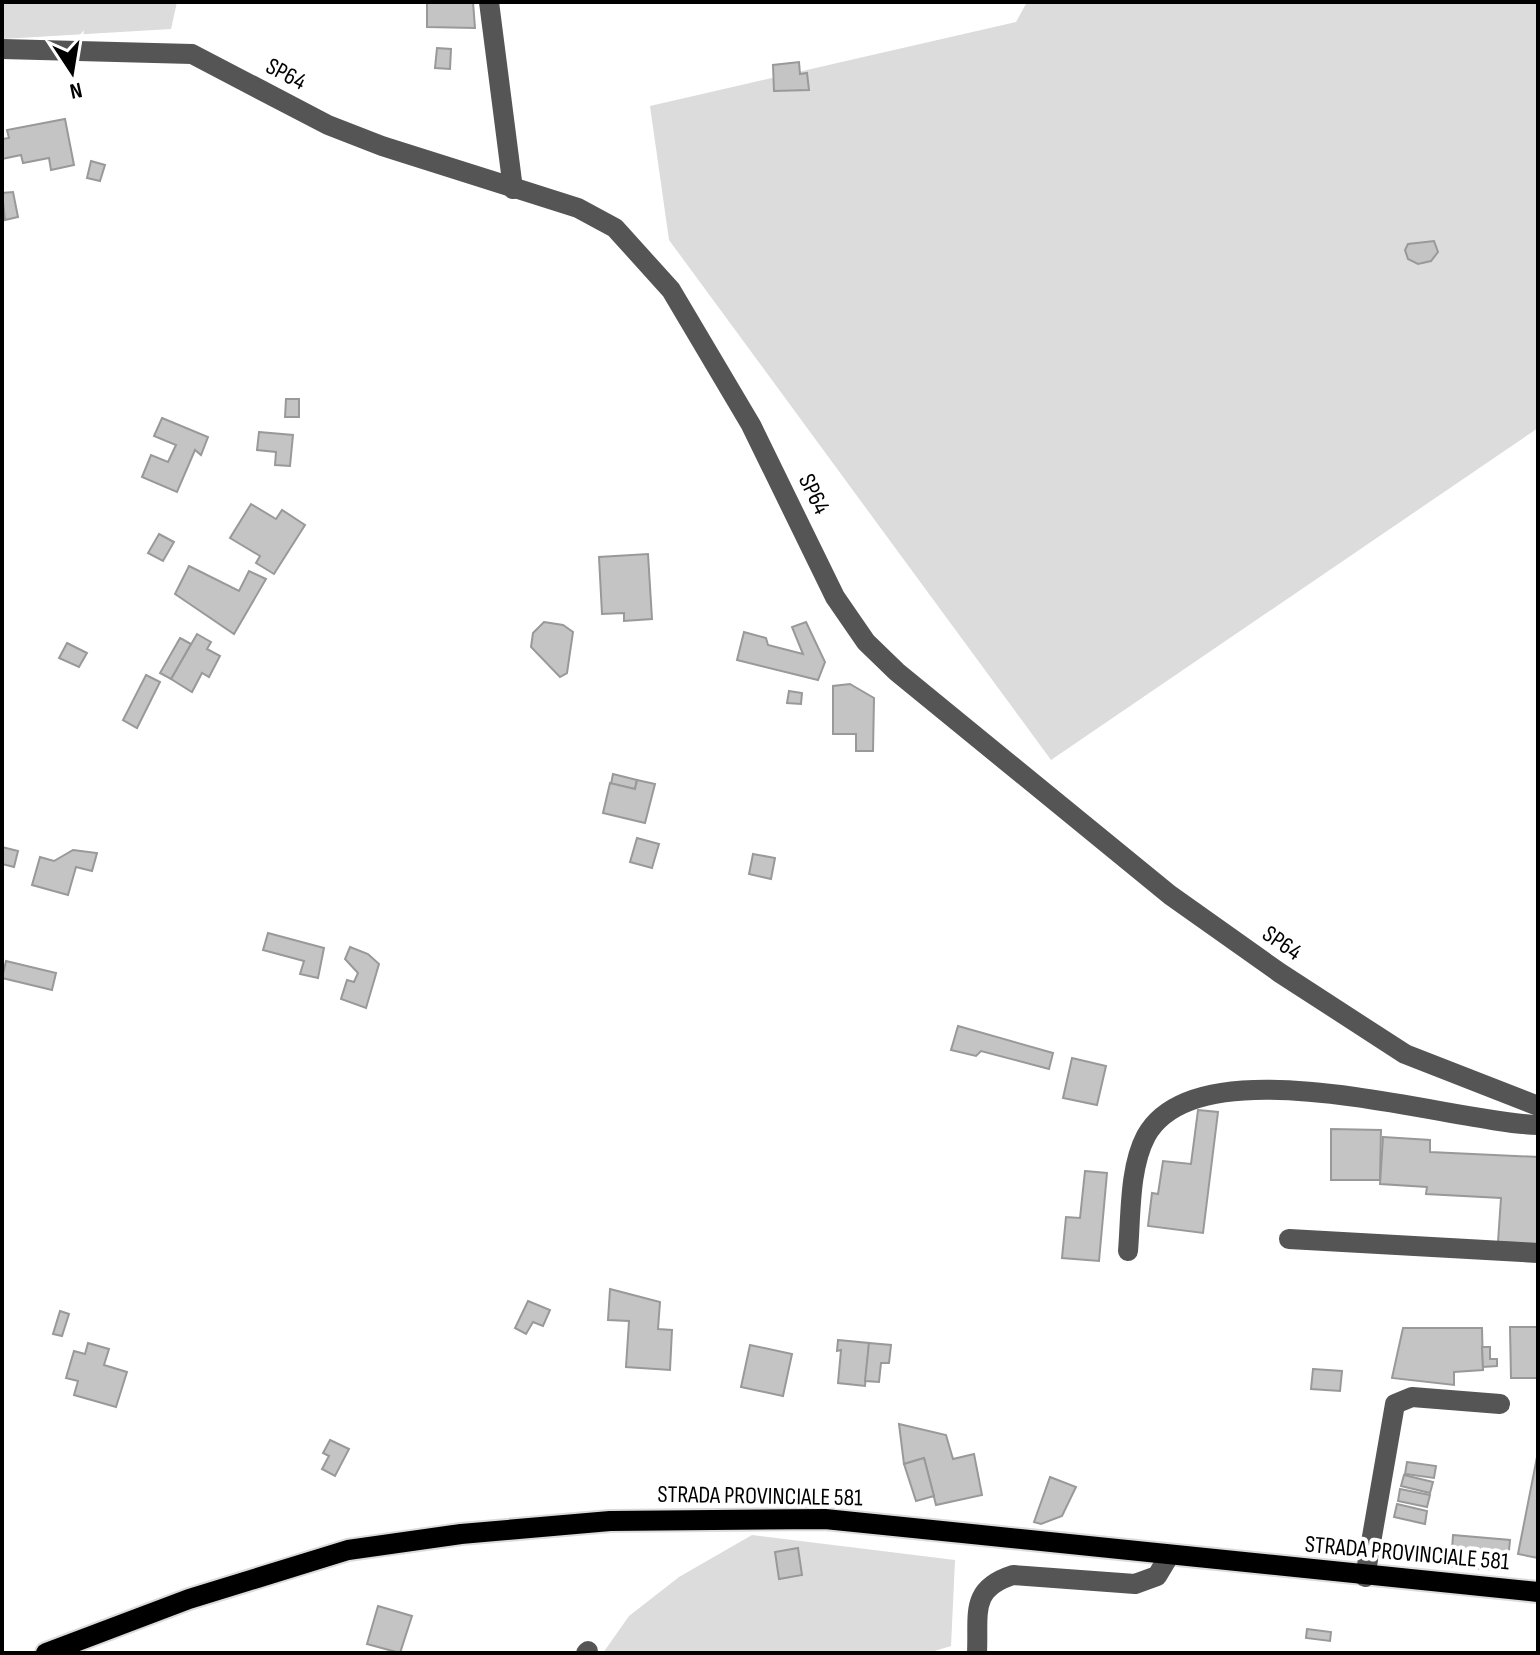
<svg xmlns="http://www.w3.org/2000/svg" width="1540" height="1655" font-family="'Sofia Sans Condensed',sans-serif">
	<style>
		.green { fill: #dcdcdc }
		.building { fill: #c4c4c4; stroke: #999; stroke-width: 2 }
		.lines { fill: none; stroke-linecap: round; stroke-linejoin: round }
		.major-casing { stroke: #dbdbdb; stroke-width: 24 }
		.minor { stroke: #555; stroke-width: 20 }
		.major { stroke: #000; stroke-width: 20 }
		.labels { text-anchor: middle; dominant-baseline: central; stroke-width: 8; stroke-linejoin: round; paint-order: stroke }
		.street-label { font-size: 24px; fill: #000; stroke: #fff }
	</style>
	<rect width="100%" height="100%" fill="#fff"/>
	<g class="green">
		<polygon points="2,2 177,2 171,29 2,39"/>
		<polygon points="1027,2 1538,2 1538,428 1051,760 669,240 650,106 1016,22"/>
		<polygon points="752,1535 955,1560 951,1646 928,1653 603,1653 629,1616 679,1577"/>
	</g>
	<g class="building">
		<polygon points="427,2 473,2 475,28 427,27"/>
		<polygon points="437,48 451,49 450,69 435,68"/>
		<polygon points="799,62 800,74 807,73 809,90 774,91 773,65"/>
		<polygon points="65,119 74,165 51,170 49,158 23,163 21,155 2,159 2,139 9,138 7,130"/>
		<polygon points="91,161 105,165 100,181 87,178"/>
		<polygon points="13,192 18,217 5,220 2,193"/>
		<polygon points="1434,241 1438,252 1431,261 1418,264 1408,259 1405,250 1408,244"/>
		<polygon points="286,399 299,399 299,417 285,417"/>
		<polygon points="162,418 208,437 201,455 195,450 177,492 142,477 151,455 168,462 176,445 154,436"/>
		<polygon points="259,432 293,435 290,466 275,465 276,452 257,450"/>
		<polygon points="251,504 276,519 282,510 305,525 274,574 256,563 260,556 230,538"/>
		<polygon points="159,534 174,542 163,561 148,553"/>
		<polygon points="648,554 652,619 624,621 624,613 602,614 599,557"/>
		<polygon points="189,566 239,591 249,571 266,579 234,634 175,594"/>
		<polygon points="544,622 563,625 573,632 567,673 560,677 531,647 533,633"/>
		<polygon points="806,622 825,662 818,680 737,660 744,632 766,638 768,645 803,654 792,627"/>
		<polygon points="197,634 211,642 207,649 220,656 209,677 202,673 192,692 171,679"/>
		<polygon points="180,638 191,644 171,679 160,673"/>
		<polygon points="67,643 87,653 79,667 59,658"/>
		<polygon points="146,675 160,682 137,728 123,720"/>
		<polygon points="850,684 874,698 873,751 856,751 856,734 833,734 833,686"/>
		<polygon points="789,691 802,693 801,704 787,703"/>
		<polygon points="613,774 637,780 635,789 611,784"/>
		<polygon points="637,780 655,784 645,823 603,813 610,783 635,789"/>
		<polygon points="637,838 659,844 652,868 630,862"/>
		<polygon points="2,847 18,851 14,867 2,864"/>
		<polygon points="73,850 97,853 92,871 76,867 68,895 32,885 40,857 54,861"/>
		<polygon points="753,854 775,858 771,879 749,874"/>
		<polygon points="268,933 324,948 318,978 300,974 304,961 263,950"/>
		<polygon points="350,947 368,954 379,964 366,1008 341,999 347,980 354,982 358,973 345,959"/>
		<polygon points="6,961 56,973 52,990 2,978"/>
		<polygon points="958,1026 1053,1053 1049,1069 981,1051 976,1056 951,1050"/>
		<polygon points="1072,1058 1106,1066 1097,1105 1063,1098"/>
		<polygon points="1198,1110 1218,1112 1203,1233 1148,1226 1152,1193 1158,1194 1163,1161 1191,1164"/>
		<polygon points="1331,1129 1381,1130 1380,1180 1331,1180"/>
		<polygon points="1383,1137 1430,1140 1430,1152 1538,1157 1538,1244 1498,1242 1501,1198 1426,1194 1427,1187 1380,1184"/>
		<polygon points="1085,1171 1107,1173 1099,1261 1062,1258 1066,1217 1080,1218"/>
		<polygon points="610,1289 660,1302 658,1329 672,1330 670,1370 626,1367 629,1321 608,1320"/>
		<polygon points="528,1301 550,1310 543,1326 533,1322 526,1334 515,1328"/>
		<polygon points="60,1311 69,1314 62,1336 53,1334"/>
		<polygon points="1510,1327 1538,1327 1538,1378 1511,1378"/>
		<polygon points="1403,1328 1482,1328 1483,1370 1454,1372 1454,1385 1392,1378"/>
		<polygon points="838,1340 869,1343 865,1386 838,1383 841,1350 837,1351"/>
		<polygon points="88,1343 109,1349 104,1365 127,1372 116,1407 74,1395 78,1381 66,1378 74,1351 85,1354"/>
		<polygon points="869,1343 891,1345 889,1363 881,1363 879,1382 865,1381"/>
		<polygon points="750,1345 792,1354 783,1396 741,1387"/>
		<polygon points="1482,1347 1490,1347 1490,1359 1497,1359 1497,1366 1483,1367"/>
		<polygon points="1313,1369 1342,1371 1340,1391 1311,1389"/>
		<polygon points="899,1424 946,1435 953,1459 974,1454 982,1495 936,1505 924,1458 904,1464"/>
		<polygon points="330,1440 349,1449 335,1476 322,1469 329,1456 323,1453"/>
		<polygon points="1538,1452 1538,1558 1518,1554"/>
		<polygon points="924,1458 934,1496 916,1501 904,1464"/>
		<polygon points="1407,1462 1436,1466 1434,1478 1405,1474"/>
		<polygon points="1404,1475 1433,1482 1430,1493 1401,1486"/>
		<polygon points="1050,1477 1076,1487 1062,1516 1041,1524 1034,1522"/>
		<polygon points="1400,1489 1430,1495 1427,1507 1398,1501"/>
		<polygon points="1397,1504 1427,1511 1425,1524 1394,1517"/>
		<polygon points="1453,1535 1510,1540 1507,1571 1451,1566"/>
		<polygon points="798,1548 802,1575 779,1579 775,1552"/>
		<polygon points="378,1606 412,1616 400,1653 367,1644"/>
		<polygon points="1307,1629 1331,1632 1330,1641 1306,1638"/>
	</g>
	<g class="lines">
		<defs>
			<polyline id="major" points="46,1653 189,1599 348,1550 461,1534 610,1521 825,1519 1538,1592"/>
		</defs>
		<use href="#major" class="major-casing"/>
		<g class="minor">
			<polyline points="489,2 513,189"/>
			<polyline points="2,49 192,54 328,125 382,146 578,208 615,228 671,290 751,425 835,597 866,642 897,672 1170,895 1280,973 1405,1054 1538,1106"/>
			<polyline points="1289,1239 1538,1253"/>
			<path d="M1128,1251C1131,1216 1129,1168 1146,1136C1199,1040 1451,1123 1538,1125"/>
			<polyline points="1365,1577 1395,1404 1412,1397 1500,1404"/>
			<polyline points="586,1653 588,1651"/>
			<path d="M977,1653C979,1614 969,1589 1013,1575L1135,1584L1157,1576L1169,1556"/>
		</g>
		<use href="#major" class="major"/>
	</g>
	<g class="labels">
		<g class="street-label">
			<text transform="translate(286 74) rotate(28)">SP64</text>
			<text transform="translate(814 494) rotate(64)">SP64</text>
			<text transform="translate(1282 943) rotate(35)">SP64</text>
			<text transform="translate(760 1496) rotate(1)">STRADA PROVINCIALE 581</text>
			<text transform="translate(1407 1553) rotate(5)">STRADA PROVINCIALE 581</text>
		</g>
	</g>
	<rect width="1540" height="1655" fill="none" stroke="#000000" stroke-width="8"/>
	<g transform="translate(72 72) rotate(168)" stroke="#ffffff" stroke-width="6" paint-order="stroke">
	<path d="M0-6L14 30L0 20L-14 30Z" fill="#000000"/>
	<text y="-12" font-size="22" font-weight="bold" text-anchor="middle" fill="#000000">N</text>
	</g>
</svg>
